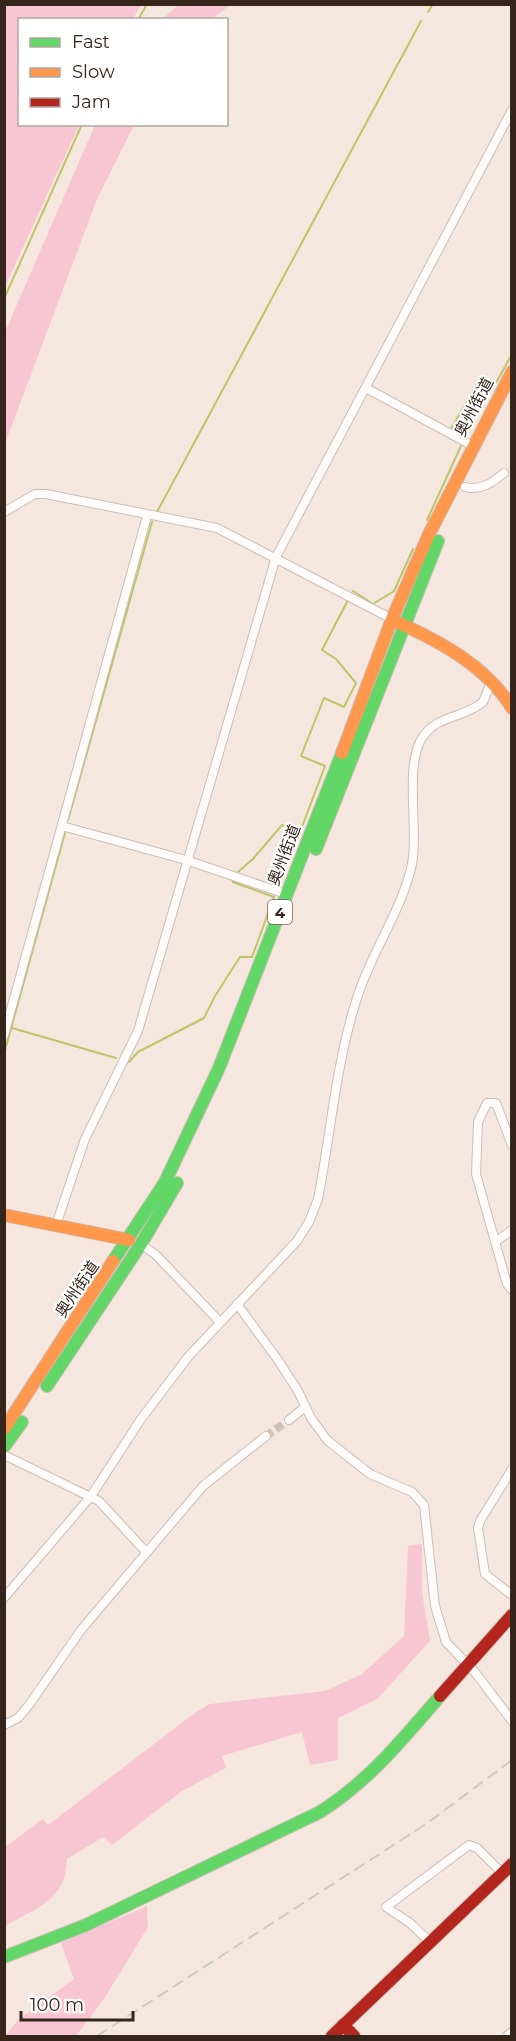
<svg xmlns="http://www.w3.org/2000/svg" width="516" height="2041" font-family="Montserrat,'Noto Sans JP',sans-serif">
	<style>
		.green { fill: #f8c6d3 }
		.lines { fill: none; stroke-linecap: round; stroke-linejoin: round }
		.stream { stroke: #bfc468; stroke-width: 2 }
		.street-tunnel { stroke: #cfc0b7; stroke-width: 8; stroke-dasharray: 8 4; stroke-linecap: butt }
		.street-casing { stroke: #ccbeb5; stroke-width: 10 }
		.fast-casing { stroke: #ccbeb5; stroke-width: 14 }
		.slow-casing { stroke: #ccbeb5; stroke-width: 14 }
		.jam-casing { stroke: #ccbeb5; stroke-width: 14 }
		.street { stroke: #fefbfa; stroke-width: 8 }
		.fast { stroke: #63d668; stroke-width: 12 }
		.slow { stroke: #ff974d; stroke-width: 12 }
		.jam { stroke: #b3261e; stroke-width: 12 }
		.rail { stroke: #ccc8c5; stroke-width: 2; stroke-dasharray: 12 6; stroke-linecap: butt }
		.labels { text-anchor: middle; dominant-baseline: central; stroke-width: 4.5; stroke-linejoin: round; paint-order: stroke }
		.shield { fill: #fff; stroke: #72665f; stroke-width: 1.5 }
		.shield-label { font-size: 15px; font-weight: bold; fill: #35251b }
		.street-label { font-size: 16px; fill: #35251b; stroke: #fff }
	</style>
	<rect width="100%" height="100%" fill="#f5e7de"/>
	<g class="green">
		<polygon points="5,4 141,5 133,19 20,20 20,124 79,125 5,287"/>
		<polygon points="180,4 230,4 230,5 212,19 162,19"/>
		<polygon points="95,125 134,125 98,197 5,443 5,332"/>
		<path d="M422,1544V1592L430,1641L377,1699L338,1718V1760L310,1765L302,1732L222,1756L226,1768L182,1791L112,1845L103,1837L67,1859C66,1901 36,1908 5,1926V1847L43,1819L48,1825L196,1712L210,1704L325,1691L362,1674L404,1636L408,1546Z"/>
		<polygon points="147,1906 148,1927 104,1999 76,2036 5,2036 18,2020 74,1979 61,1943"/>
	</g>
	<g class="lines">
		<g class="stream">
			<polyline points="428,12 433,4"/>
			<polyline points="138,20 147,4"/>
			<polyline points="4,299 82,124"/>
			<polyline points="451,429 479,380 482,378 496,383 512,354"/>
			<polyline points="157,512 421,21"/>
			<polyline points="427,520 461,446"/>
			<polyline points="353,591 373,604 394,591 413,549"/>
			<polyline points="68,820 152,522"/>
			<polyline points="238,872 253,859 282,825 300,832 325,766 301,756 324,698 344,707 356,683 336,659 322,650 347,602"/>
			<polyline points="12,1028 116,1058"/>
			<polyline points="4,1054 65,833"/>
			<polyline points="129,1062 138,1052 204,1018 215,996 240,957 252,957 274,897 233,882"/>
		</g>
		<polyline class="street-tunnel" points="266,1436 289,1420"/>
		<defs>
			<g id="street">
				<polyline points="366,388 473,446"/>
				<path d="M465,487C481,491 492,483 504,473"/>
				<polyline points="4,512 35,494 46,494 217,528 392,619"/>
				<polyline points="62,826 186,860 286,894"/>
				<polyline points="4,1035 147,516"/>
				<polyline points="512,1145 496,1103 487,1103 478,1122 476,1174 507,1284 512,1290"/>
				<polyline points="56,1225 85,1139 138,1031 276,557 512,110"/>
				<polyline points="495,1242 512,1230"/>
				<polyline points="139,1243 155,1254 220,1322"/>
				<polyline points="237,1304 278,1360 298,1391 311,1418 327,1440 370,1474 412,1492 424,1505 435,1606 446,1642 474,1671 512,1721"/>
				<polyline points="289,1420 305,1407"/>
				<polyline points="4,1455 99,1501 146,1552"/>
				<polyline points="512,1469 480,1521 478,1528 485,1574 512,1595"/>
				<path d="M4,1598L91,1496L141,1419L188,1357L297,1241L309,1222L318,1199C331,1132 336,1063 357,998C371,952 402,911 412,864C419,830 404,767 422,738C436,715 465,718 483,702L492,680"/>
				<polyline points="4,1725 18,1718 29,1705 81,1630 203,1486 266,1436"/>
				<polyline points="430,1942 410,1923 386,1907 469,1845 477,1848 502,1873"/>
				<polyline points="507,2036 512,2032"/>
			</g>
			<g id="fast">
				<polyline points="316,849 438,541"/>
				<polyline points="113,1261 165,1182 219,1068 342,753"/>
				<polyline points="47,1386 141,1244 177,1183"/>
				<polyline points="4,1447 22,1422"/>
				<path d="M4,1957L86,1925L320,1812C369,1781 402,1740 440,1696"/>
			</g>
			<g id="slow">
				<path d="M397,622C441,642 486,666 512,708"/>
				<polyline points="342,753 392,619 429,534 512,372"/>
				<polyline points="4,1215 129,1240"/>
				<polyline points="4,1429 113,1261"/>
			</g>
			<g id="jam">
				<polyline points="440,1696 512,1615"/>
				<polyline points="343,2025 354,2036"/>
				<polyline points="332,2036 512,1864"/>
			</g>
		</defs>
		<use href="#street" class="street-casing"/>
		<use href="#fast" class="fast-casing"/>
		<use href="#slow" class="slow-casing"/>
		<use href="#jam" class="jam-casing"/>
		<use href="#street" class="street"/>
		<use href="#fast" class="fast"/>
		<use href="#slow" class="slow"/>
		<use href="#jam" class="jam"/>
		<polyline class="rail" points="97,2036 426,1824 512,1760"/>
	</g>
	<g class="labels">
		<rect class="shield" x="268" y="900" width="24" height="24" rx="4.5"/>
		<g class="shield-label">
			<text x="280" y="912">4</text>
		</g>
		<g class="street-label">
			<text transform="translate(474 407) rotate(-62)">奥州街道</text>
			<text transform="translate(284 855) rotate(-69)">奥州街道</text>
			<text transform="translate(77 1289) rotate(-56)">奥州街道</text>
		</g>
	</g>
	<rect width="516" height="2041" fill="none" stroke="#35251b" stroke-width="12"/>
	<rect x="18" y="18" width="210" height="108" fill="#ffffff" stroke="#aea8a4" stroke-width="1.5"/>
	<rect x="30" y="38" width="30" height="9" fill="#63d668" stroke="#aea8a4" stroke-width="1.5"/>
	<text x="72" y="48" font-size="18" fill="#35251b">Fast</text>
	<rect x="30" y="68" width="30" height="9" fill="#ff974d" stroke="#aea8a4" stroke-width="1.5"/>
	<text x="72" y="78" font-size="18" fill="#35251b">Slow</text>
	<rect x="30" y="98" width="30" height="9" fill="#b3261e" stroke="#aea8a4" stroke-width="1.5"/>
	<text x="72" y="108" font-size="18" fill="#35251b">Jam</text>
	<path d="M21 2011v9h112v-9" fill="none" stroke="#35251b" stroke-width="3"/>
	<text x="30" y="2011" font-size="18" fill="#35251b" stroke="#ffffff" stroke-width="4.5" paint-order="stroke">100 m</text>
</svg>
